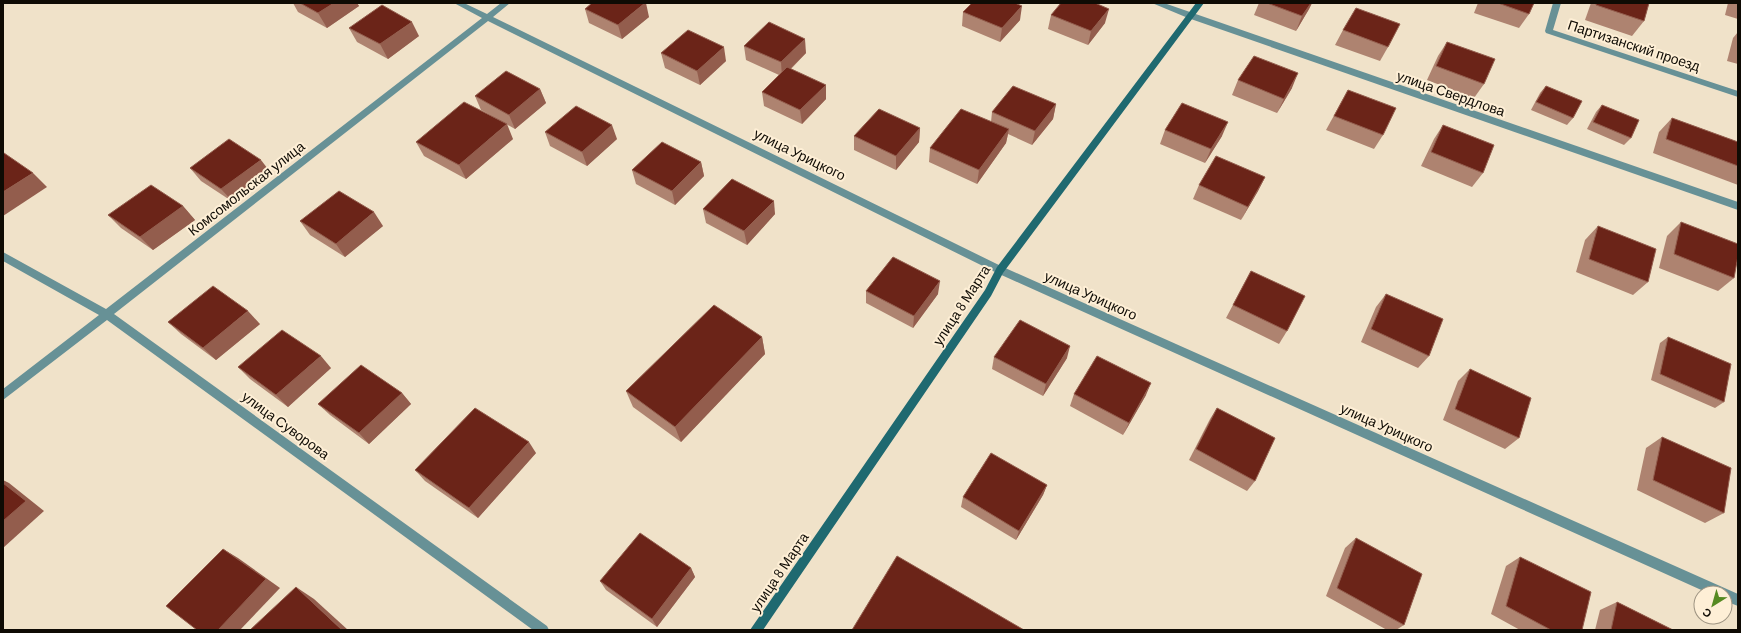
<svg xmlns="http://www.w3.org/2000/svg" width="1741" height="633" font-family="Barlow,sans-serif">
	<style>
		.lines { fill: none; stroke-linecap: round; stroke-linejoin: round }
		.service { fill: #679196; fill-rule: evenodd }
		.minor { fill: #679196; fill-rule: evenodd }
		.secondary { fill: #1f6970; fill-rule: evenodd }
		.wall { fill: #ae8370 }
		.shaded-wall { fill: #935d4d }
		.building { fill: #6b2418; stroke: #935d4d }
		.labels { text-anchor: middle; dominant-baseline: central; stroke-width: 4; stroke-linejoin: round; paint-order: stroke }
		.street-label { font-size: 14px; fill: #0f0b04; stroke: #feefd6 }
	</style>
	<rect width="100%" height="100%" fill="#f0e2c9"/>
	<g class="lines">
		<polygon class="service" points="1553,3 1561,3 1553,30 1738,91 1738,97 1546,33 1545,31"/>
		<g class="minor">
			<polygon points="454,3 464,3 487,14 501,3 510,3 493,17 1003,267 1738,594 1738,606 1725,601 1725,593 1708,593 997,273 488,21 114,314 547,626 549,630 533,630 107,320 3,400 3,389 99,315 3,261 3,252 106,309 482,18"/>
			<polygon points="1152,3 1164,3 1738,202 1738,210 1188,18"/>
		</g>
		<polygon class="secondary" points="1196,3 1204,3 1003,273 991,296 763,630 750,630 985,290 997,267"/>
	</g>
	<g class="wall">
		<polygon points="293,3 357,3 359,6 327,28 298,12"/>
		<polygon points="1259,3 1312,3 1309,9 1296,31 1254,15"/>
		<polygon points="1478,3 1534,3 1529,14 1519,28 1474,13"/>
		<polygon points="1591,3 1649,3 1644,21 1632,36 1585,20"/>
		<polygon points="1728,3 1738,3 1738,19 1725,15"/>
		<polygon points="585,9 649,17 622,39 589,23"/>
		<polygon points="963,12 1020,20 1000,42 962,26"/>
		<polygon points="1051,15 1105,23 1088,45 1048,29"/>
		<polygon points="349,28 419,36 388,59 357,42"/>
		<polygon points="1343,30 1388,47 1380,61 1335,45"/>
		<polygon points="1738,32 1738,64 1727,61 1733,38"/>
		<polygon points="1447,42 1484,84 1474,98 1427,80 1438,56"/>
		<polygon points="744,46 806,53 791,69 826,99 802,124 764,106 762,92 779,75 746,60"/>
		<polygon points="661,53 726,61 700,85 665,68"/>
		<polygon points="1238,80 1292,88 1277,113 1232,95"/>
		<polygon points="1546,86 1573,118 1567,125 1531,110 1540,93"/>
		<polygon points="540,89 546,103 515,129 481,110 475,96"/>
		<polygon points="1348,90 1383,135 1374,149 1326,130"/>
		<polygon points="1056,104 1053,119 1032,145 1008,134 1006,143 977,184 929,162 930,148 991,122 992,112"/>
		<polygon points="1602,105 1631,138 1624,145 1587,129 1596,112"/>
		<polygon points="1672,118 1738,142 1738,185 1653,153 1659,132"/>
		<polygon points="1443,125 1483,173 1472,187 1421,166 1434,139"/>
		<polygon points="920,128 919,142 896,170 854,150 854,136"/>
		<polygon points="1165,130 1222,136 1205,163 1160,144"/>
		<polygon points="545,132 617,139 587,166 550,146"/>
		<polygon points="513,139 466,179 424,156 416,142"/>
		<polygon points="701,162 704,176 675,205 636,184 632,170"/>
		<polygon points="190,168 271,173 233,202 201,181"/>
		<polygon points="1265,177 1258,191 1241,220 1193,199 1199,185"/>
		<polygon points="183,206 195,220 153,250 121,228 108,215"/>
		<polygon points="703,209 775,214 747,245 706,223"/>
		<polygon points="300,221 383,226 345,257 310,235"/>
		<polygon points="1681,222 1734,278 1718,291 1659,268 1667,236"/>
		<polygon points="1598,226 1648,282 1633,295 1576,272 1585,240"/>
		<polygon points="1251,271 1287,331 1279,344 1226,318"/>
		<polygon points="866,291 938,294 913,328 866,303"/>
		<polygon points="1386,294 1429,356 1418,368 1361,342 1376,307"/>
		<polygon points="168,322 260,324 216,360 181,334"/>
		<polygon points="762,337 765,354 681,442 633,407 626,391"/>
		<polygon points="1668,337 1724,402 1715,408 1651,380 1660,343"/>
		<polygon points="994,357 1067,358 1043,396 992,369"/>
		<polygon points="238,367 331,368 288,407 250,379"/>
		<polygon points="1470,369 1519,438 1505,449 1443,420 1458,381"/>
		<polygon points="402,393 411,404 369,444 330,415 318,404"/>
		<polygon points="1074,394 1146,395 1123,435 1070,406"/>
		<polygon points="1217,408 1255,481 1247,491 1189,460 1210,419"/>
		<polygon points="1662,437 1724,513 1705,523 1637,490 1646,448"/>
		<polygon points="536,453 478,518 425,481 415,470"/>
		<polygon points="1047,485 1043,495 1016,540 961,507 963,497"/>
		<polygon points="1356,538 1404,625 1396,630 1387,630 1326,596 1345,548"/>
		<polygon points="1520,557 1582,630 1520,630 1491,614 1506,566"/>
		<polygon points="691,568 695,577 657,627 606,590 600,581"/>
		<polygon points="1617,602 1673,630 1595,630 1600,610"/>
	</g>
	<g class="shaded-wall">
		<polygon points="334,3 357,3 359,6 327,28 318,13"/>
		<polygon points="645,3 646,3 649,17 622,39 618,25"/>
		<polygon points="1311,3 1312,3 1309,9 1296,31 1302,16"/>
		<polygon points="1022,6 1020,20 1000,42 1002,28"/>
		<polygon points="1109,9 1105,23 1088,45 1091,31"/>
		<polygon points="412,22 419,36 388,59 380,44"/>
		<polygon points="805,39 806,53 782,77 781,62"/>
		<polygon points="724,47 726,61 700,85 697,71"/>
		<polygon points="1298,73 1292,88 1277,113 1284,99"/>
		<polygon points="826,85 826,99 802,124 800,110"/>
		<polygon points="540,89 546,103 515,129 509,115"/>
		<polygon points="1056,104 1053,119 1032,145 1035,131"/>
		<polygon points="1228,122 1222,136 1205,163 1211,149"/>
		<polygon points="507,124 513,139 466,179 459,165"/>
		<polygon points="612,125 617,139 587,166 582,152"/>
		<polygon points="920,128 919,142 896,170 896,156"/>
		<polygon points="1009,129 1006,143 977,184 979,170"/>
		<polygon points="261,160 271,173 233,202 221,189"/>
		<polygon points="701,162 704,176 675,205 672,191"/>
		<polygon points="33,173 47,187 3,216 3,192"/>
		<polygon points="1265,177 1258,191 1241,220 1248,207"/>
		<polygon points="774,201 775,214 747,245 744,231"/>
		<polygon points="183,206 195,220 153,250 140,237"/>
		<polygon points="374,212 383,226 345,257 336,244"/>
		<polygon points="940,281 938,294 913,328 914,316"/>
		<polygon points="248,311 260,324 216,360 203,348"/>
		<polygon points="762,337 765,354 681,442 675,427"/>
		<polygon points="1070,346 1067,358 1043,396 1046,384"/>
		<polygon points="321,356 331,368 288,407 276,395"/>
		<polygon points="1151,383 1146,395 1123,435 1129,423"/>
		<polygon points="402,393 411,404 369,444 359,433"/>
		<polygon points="529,442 536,453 478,518 469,508"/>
		<polygon points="3,480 9,483 44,511 3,548"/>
		<polygon points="1047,485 1043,495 1016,540 1019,531"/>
		<polygon points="223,549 238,558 280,588 240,630 218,630"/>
		<polygon points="691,568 695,577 657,627 652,619"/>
		<polygon points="296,587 314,599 348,630 342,630"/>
	</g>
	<g class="building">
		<polygon points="300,3 334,3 318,13"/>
		<polygon points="592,3 645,3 618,25 585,9"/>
		<polygon points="972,3 1015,3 1022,6 1002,28 963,12"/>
		<polygon points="1061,3 1095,3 1109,9 1091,31 1051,15"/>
		<polygon points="1267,3 1311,3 1302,16"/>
		<polygon points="1498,3 1534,3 1529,14"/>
		<polygon points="1596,3 1649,3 1644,21 1596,5"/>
		<polygon points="382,5 412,22 380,44 349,28"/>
		<polygon points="1356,8 1400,24 1388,47 1343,30"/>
		<polygon points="769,22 805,39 781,62 744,46"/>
		<polygon points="688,30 724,47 697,71 661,53"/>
		<polygon points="1447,42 1495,59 1484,84 1436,66"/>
		<polygon points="1254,56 1298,73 1284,99 1238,80"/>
		<polygon points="787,67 826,85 800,110 762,92"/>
		<polygon points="506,71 540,89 509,115 475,96"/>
		<polygon points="1013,86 1056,104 1035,131 992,112"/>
		<polygon points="1546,86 1582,101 1573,118 1536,102"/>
		<polygon points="1348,90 1396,108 1383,135 1334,116"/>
		<polygon points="464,102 507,124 459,165 416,142"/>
		<polygon points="1182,103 1228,122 1211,149 1165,130"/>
		<polygon points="1602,105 1639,120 1631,138 1593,122"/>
		<polygon points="576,106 612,125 582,152 545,132"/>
		<polygon points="879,109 920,128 896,156 854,136"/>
		<polygon points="961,109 1009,129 979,170 930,148"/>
		<polygon points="1672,118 1738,142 1738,166 1666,139"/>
		<polygon points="1443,125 1494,145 1483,173 1431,152"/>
		<polygon points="229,139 261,160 221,189 190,168"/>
		<polygon points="662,142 701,162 672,191 632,170"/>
		<polygon points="3,153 4,153 33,173 3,192"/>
		<polygon points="1216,156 1265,177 1248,207 1199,185"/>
		<polygon points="732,179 774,201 744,231 703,209"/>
		<polygon points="151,185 183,206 140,237 108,215"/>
		<polygon points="339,191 374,212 336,244 300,221"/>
		<polygon points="1681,222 1738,244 1738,256 1734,278 1674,254"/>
		<polygon points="1598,226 1656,249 1648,282 1589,259"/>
		<polygon points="893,257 940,281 914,316 866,291"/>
		<polygon points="1251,271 1305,296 1287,331 1233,305"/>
		<polygon points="213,286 248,311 203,348 168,322"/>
		<polygon points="1386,294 1443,319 1429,356 1371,329"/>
		<polygon points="714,305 762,337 675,427 626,391"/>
		<polygon points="1020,320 1070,346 1046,384 994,357"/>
		<polygon points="282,330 321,356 276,395 238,367"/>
		<polygon points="1668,337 1731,364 1724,402 1660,374"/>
		<polygon points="1097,356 1151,383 1129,423 1074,394"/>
		<polygon points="361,365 402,393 359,433 318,404"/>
		<polygon points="1470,369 1531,398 1519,438 1455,409"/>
		<polygon points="475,408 529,442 469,508 415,470"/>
		<polygon points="1217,408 1275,438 1255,481 1196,449"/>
		<polygon points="1662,437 1731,468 1724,513 1653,480"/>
		<polygon points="991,453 1047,485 1019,531 963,497"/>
		<polygon points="3,483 26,501 3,521"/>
		<polygon points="640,533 691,568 652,619 600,581"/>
		<polygon points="1356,538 1422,574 1404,625 1337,588"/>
		<polygon points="223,549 266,579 218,630 197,630 166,606"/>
		<polygon points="897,556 1024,630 852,630"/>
		<polygon points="1520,557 1591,592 1582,630 1551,630 1506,606"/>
		<polygon points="296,587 342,630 250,630"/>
		<polygon points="1617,602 1673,630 1611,630"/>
	</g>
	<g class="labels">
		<g class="street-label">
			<text transform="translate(1634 45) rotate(18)">Партизанский проезд</text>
			<text transform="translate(1451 93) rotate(19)">улица Свердлова</text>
			<text transform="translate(800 154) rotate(26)">улица Урицкого</text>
			<text transform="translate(246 188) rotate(-38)">Комсомольская улица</text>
			<text transform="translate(1091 295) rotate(24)">улица Урицкого</text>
			<text transform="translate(961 305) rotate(-57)">улица 8 Марта</text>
			<text transform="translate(286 425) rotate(36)">улица Суворова</text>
			<text transform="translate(1387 427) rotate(24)">улица Урицкого</text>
			<text transform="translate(779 572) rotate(-56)">улица 8 Марта</text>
		</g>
	</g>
	<rect width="1741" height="633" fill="none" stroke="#0f0b04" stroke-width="8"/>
	<g transform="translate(1713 605) rotate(217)"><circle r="19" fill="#feefd6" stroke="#9e9482"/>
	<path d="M0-3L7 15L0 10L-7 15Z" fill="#568a21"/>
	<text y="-6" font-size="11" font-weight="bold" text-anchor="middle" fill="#0f0b04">С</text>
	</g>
</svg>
